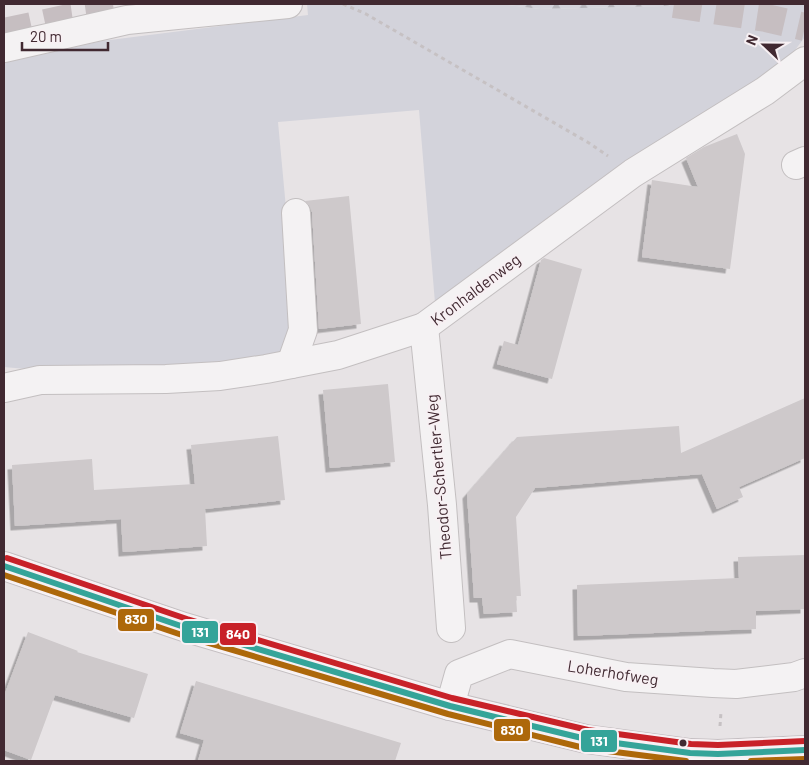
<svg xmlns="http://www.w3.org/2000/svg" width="809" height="765" font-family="Barlow,sans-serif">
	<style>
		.green { fill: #d3d3db }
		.forest { fill: url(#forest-firs) }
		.building { fill: #cec9cb; filter: url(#shadow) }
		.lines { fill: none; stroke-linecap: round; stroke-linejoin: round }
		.highway-tunnel { stroke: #c6bec1; stroke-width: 28; stroke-dasharray: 28 14; stroke-linecap: butt }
		.minor-casing { stroke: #c3bfc0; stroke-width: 30 }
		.major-casing { stroke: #c5bfc2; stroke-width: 30 }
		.path { stroke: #c6c1c3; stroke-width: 3; stroke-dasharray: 4 4; stroke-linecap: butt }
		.minor { stroke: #f4f2f3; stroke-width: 28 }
		.major { stroke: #f7f6f6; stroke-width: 28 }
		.bus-1-casing { stroke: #f7f0f3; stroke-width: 10 }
		.bus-2-casing { stroke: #f7f0f3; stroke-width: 10 }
		.bus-3-casing { stroke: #f7f0f3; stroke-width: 10 }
		.bus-1 { stroke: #35a499; stroke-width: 6 }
		.bus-2 { stroke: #ad680a; stroke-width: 6 }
		.bus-3 { stroke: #c82128; stroke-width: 6 }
		.bus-dot { fill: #412931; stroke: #f7f0f3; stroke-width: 2 }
		.labels { text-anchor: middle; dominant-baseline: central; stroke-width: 4.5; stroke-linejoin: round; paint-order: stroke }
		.street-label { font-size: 16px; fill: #412931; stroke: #f7f0f3 }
		.line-badge { stroke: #f7f0f3; stroke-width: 2 }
		.badge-label { font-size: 14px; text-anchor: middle; font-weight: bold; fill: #fff }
	</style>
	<defs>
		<pattern id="forest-firs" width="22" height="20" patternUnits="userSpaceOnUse" patternTransform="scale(1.25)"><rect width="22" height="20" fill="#d3d3db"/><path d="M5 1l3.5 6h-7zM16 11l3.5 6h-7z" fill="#b6b5bc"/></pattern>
		<filter id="shadow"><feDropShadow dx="-4.5" dy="4.5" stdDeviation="0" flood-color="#0004"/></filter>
	</defs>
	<rect width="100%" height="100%" fill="#e7e3e5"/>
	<polygon class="green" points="307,4 499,4 540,9 664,6 679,4 805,4 805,37 785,63 435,303 419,110 278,122 296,316 284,357 258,363 71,373 4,367 4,63 102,41 308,15"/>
	<polygon class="forest" points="499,4 679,4 664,6 540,9"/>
	<g class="building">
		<polygon points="737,134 745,154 730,269 642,257 652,180 698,187 686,158 704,147"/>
		<polygon points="349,196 361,324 319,329 312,212 309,205 305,201"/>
		<polygon points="544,258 582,269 552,379 497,364 504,341 518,345 541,260"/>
		<polygon points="388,384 395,462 330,468 323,390"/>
		<polygon points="805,398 805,458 739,487 743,497 717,509 702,474 535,488 516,517 521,596 516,596 517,612 484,614 482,598 474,598 467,494 517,437 679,426 681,453"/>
		<polygon points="278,436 285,500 205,509 207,546 123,552 121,519 15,526 12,465 92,459 94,490 195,484 191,445"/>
		<polygon points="805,555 805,609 756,611 756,629 578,636 577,585 739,578 738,557"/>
		<polygon points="28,632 78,651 77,652 148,674 134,718 55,695 31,760 4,750 4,696"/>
		<polygon points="196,681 401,743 395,761 198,761 204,740 180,733"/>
	</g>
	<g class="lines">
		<g class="highway-tunnel">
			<polyline points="674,4 766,18 805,27"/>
			<polyline points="4,32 69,18 118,11"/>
		</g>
		<defs>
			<g id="minor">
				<polyline points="4,48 127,20 288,4"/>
				<polyline points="796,165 805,161"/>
				<polyline points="424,327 442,505 451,628"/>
				<polyline points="291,364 303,330 296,213"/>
				<polyline points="4,388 40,380 166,379 220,376 266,369 338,355 424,327 633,173 765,91 805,61"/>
				<polyline points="450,706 459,674 510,654 626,677 713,683 736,684 794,677 805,673"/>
			</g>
			<polyline id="major" points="4,566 184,627 450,706 586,739 690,753 718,754 805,750"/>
		</defs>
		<use href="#minor" class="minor-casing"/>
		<use href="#major" class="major-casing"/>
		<g class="path">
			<polyline points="343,4 366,14 589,143 608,156"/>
			<polyline points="720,726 721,712"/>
		</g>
		<use href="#minor" class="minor"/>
		<use href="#major" class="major"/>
		<defs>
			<polyline id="bus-1" points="4,566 184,627 450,706 586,739 690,753 718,754 805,750"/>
			<g id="bus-2">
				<polyline points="4,575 182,635 448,714 584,748 686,761"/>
				<polyline points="751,761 805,759"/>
			</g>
			<polyline id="bus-3" points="7,558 187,619 452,698 588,730 691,744 718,745 805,741"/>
		</defs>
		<use href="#bus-1" class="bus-1-casing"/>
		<use href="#bus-2" class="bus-2-casing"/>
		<use href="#bus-3" class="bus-3-casing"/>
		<use href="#bus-1" class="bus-1"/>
		<use href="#bus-2" class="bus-2"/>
		<use href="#bus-3" class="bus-3"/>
	</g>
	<circle class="bus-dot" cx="683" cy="743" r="4.5"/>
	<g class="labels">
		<g class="street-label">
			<text transform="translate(475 289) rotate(-37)">Kronhaldenweg</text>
			<text transform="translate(438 477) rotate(-95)">Theodor-Schertler-Weg</text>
			<text transform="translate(613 672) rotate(9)">Loherhofweg</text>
		</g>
	</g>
	<g class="line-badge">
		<rect x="117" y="608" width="38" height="24" rx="5" fill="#ad680a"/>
		<rect x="181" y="620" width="38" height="24" rx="5" fill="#35a499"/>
		<rect x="219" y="622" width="38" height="24" rx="5" fill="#c82128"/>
		<rect x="493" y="718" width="38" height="24" rx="5" fill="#ad680a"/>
		<rect x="580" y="729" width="38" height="24" rx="5" fill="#35a499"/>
	</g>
	<g class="badge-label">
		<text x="136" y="624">830</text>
		<text x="200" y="637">131</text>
		<text x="238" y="639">840</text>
		<text x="512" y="735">830</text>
		<text x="599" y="746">131</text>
	</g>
	<rect width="809" height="765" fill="none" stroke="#412931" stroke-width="10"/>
	<g transform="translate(764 45) rotate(292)" stroke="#f7f0f3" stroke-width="4" paint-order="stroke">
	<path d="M0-4L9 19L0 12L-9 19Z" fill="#412931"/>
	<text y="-8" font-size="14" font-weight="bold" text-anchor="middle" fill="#412931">N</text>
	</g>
	<path d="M22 42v8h86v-8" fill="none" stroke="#412931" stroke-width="2.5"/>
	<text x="30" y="42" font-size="15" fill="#412931" stroke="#f7f0f3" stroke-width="4" paint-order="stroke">20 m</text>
</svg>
